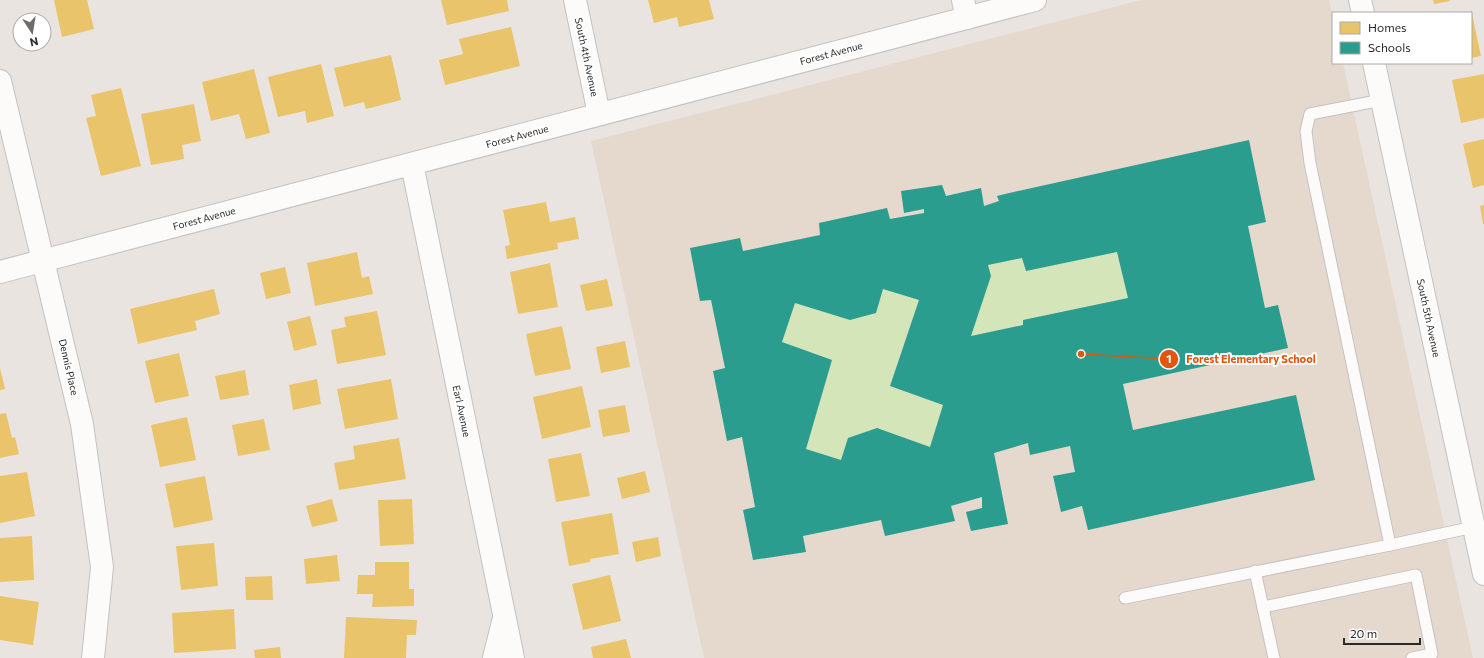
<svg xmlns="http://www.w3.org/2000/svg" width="1484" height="658" font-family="Commissioner,sans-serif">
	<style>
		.education { fill: #e5d9ce }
		.green { fill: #d4e5b9 }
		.homes { fill: #e9c46a }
		.schools { fill: #2a9d8f; fill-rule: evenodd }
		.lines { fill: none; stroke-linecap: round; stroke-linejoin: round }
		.lane-casing { stroke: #c3c1c2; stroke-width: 13 }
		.street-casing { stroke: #c3c1c2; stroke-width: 24 }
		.lane { stroke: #fcfbfa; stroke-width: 11 }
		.street { stroke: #fcfbfa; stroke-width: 22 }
		.labels { text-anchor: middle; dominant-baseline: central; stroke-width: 4; stroke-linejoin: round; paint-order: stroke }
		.street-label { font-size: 10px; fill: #2b2b2b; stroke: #fff }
		.leader { fill: none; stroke: #df570e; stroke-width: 1.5 }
		.callout-dot { fill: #df570e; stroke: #fff; stroke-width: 1.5 }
		.mark-label { font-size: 12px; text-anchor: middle; font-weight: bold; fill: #fff }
		.callout-label { font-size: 11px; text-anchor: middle; font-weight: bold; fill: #df570e; stroke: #fff; stroke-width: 4; stroke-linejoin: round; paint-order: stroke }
	</style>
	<rect width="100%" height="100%" fill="#eae4e0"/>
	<polygon class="education" points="1141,0 1329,0 1333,20 1333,63 1343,63 1473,658 704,658 591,141"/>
	<g class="green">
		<polygon points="1117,252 1128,298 1023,320 1023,325 971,336 991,276 988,265 1022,258 1026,271"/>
		<polygon points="883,289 919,300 890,386 943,405 930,447 877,428 848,438 841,460 806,449 832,360 782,342 795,303 850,320 876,313"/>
	</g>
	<g class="homes">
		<polygon points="54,0 87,0 94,29 62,37"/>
		<polygon points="441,0 507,0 509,11 447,25"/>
		<polygon points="648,0 709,0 714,19 679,27 677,17 654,23"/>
		<polygon points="1433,0 1450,0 1450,1 1434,4"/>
		<polygon points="1471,9 1481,56 1471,58"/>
		<polygon points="511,27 520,66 445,85 439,60 463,54 459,39"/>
		<polygon points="391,55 401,100 366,109 364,102 344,107 334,68"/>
		<polygon points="321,64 334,116 307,123 305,111 278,117 268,77"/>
		<polygon points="254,69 270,133 246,139 239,114 211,121 202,82"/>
		<polygon points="1484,74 1484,118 1461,123 1452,80"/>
		<polygon points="121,88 141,166 101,176 86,118 96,116 91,95"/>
		<polygon points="194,104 201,141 182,145 184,159 151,165 141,114"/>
		<polygon points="1484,139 1484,185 1473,188 1463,144"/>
		<polygon points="546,202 550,222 575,217 579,239 557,243 558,249 507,259 505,246 510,245 503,210"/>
		<polygon points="1484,205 1484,224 1483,224 1480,206"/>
		<polygon points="357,252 362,278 369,276 373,294 315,306 307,263"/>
		<polygon points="550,263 558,307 518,314 510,272"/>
		<polygon points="285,267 291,293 266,299 260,273"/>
		<polygon points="607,279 613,306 586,311 580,285"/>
		<polygon points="214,289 220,314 195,321 197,330 138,344 130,309"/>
		<polygon points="377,311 386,355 337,364 331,330 346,327 344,317"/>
		<polygon points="310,316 317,345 294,351 287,322"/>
		<polygon points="562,326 571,369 535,376 526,334"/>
		<polygon points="625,341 630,367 601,373 596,347"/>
		<polygon points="179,353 189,396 155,403 145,361"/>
		<polygon points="0,368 5,389 0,390"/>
		<polygon points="245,370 249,395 220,400 215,376"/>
		<polygon points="317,379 321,404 293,410 289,385"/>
		<polygon points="391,379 398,419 345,429 337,389"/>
		<polygon points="582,386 591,427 542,439 533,397"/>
		<polygon points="625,405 630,432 603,437 598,410"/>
		<polygon points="6,413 12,438 15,437 19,454 0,458 0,414"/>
		<polygon points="187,417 196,460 160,467 151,425"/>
		<polygon points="264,419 270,450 238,456 232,425"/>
		<polygon points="399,438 406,479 339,490 334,463 355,459 353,446"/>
		<polygon points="581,453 590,496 556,502 548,459"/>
		<polygon points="645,471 650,492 622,499 617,478"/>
		<polygon points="27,472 35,516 0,523 0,476"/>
		<polygon points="205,476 213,520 174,528 165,484"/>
		<polygon points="332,499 338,521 312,527 306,506"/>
		<polygon points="412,499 414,544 380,546 378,500"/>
		<polygon points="612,513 619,554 590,559 590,562 569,566 561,522"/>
		<polygon points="32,536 34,580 0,582 0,538"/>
		<polygon points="658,537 661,556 636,562 632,542"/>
		<polygon points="214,543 218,586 181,590 176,546"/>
		<polygon points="337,555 340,581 306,584 304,559"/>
		<polygon points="375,562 409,562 409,589 414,589 414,606 372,607 373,594 357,594 358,575 375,575"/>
		<polygon points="610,575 621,621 583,630 572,584"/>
		<polygon points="272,576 273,600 246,600 245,577"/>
		<polygon points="0,596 39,602 33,645 0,640"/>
		<polygon points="234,609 236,649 174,653 172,613"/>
		<polygon points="346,617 417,620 416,635 407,635 406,658 344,658"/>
		<polygon points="626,639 631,658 593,658 591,647"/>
		<polygon points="280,647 281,658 255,658 254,650"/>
	</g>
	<path class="schools" d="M1249,140L1266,222L1248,226L1265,308L1278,305L1288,348L1123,384L1133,430L1296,395L1315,480L1088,530L1082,506L1061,512L1053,476L1075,472L1070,446L1030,455L1028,443L994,453L1008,524L971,531L966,512L982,508V497L951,506L955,521L885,536L881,520L803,536L806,552L753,560L743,510L755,507L742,437L727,441L713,371L725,368L711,300L700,301L690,248L740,238L743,251L820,235L819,223L887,208L890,219L924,213V209L904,213L901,191L942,185L946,196L981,188L984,206L999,201L997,196L1005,194ZM1117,252L1128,298L1023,320V325L971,336L991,276L988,265L1022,258L1026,271ZM883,289L919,300L890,386L943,405L930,447L877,428L848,438L841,460L806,449L832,360L782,342L795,303L850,320L876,313Z"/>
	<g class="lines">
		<defs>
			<g id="lane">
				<polyline points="1382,100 1310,114 1306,131 1310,163 1390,545"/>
				<polyline points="1255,571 1274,658"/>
				<polyline points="1125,598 1390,545 1474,527"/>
				<polyline points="1263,607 1416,575 1432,654 1412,658"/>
			</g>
			<g id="street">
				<polyline points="575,0 599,114"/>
				<polyline points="963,0 967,18"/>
				<polyline points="1360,0 1363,13"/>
				<polyline points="1374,63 1484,574"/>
				<polyline points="0,81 82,424 102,567 93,658"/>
				<polyline points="412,164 513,658"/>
				<polyline points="0,272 1035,0"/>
				<polyline points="494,658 503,622"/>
			</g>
		</defs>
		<use href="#lane" class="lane-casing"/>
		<use href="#street" class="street-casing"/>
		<use href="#lane" class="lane"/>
		<use href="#street" class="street"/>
	</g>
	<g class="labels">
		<g class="street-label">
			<text transform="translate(831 53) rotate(-15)">Forest Avenue</text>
			<text transform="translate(587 57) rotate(78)">South 4th Avenue</text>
			<text transform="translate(517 136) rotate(-15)">Forest Avenue</text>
			<text transform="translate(204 218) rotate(-15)">Forest Avenue</text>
			<text transform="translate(1429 318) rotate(78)">South 5th Avenue</text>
			<text transform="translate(69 367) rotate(77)">Dennis Place</text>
			<text transform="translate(462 411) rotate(78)">Earl Avenue</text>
		</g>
	</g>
	<path class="leader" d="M1081 354L1169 359"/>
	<g class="callout-dot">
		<circle cx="1081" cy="354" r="4"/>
		<circle cx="1169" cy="359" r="10"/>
	</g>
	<g class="mark-label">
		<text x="1169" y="363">1</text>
	</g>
	<g class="callout-label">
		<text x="1251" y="363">Forest Elementary School</text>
	</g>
	<rect x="1332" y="12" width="140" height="52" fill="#ffffff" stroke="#aaaaaa"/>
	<rect x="1340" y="22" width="20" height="12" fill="#e9c46a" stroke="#aaaaaa"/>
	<text x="1368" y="32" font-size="12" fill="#2b2b2b">Homes</text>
	<rect x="1340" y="42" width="20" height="12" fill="#2a9d8f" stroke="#aaaaaa"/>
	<text x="1368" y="52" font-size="12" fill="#2b2b2b">Schools</text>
	<g transform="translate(32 32) rotate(168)"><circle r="19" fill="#ffffff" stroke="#aaaaaa"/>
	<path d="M0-3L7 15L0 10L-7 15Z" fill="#6e6c6a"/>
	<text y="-6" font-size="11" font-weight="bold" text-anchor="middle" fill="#2b2b2b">N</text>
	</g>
	<path d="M1344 638v6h76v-6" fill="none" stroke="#2b2b2b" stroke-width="2"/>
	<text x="1350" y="638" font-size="12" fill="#2b2b2b" stroke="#ffffff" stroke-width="3" paint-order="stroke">20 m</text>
</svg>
